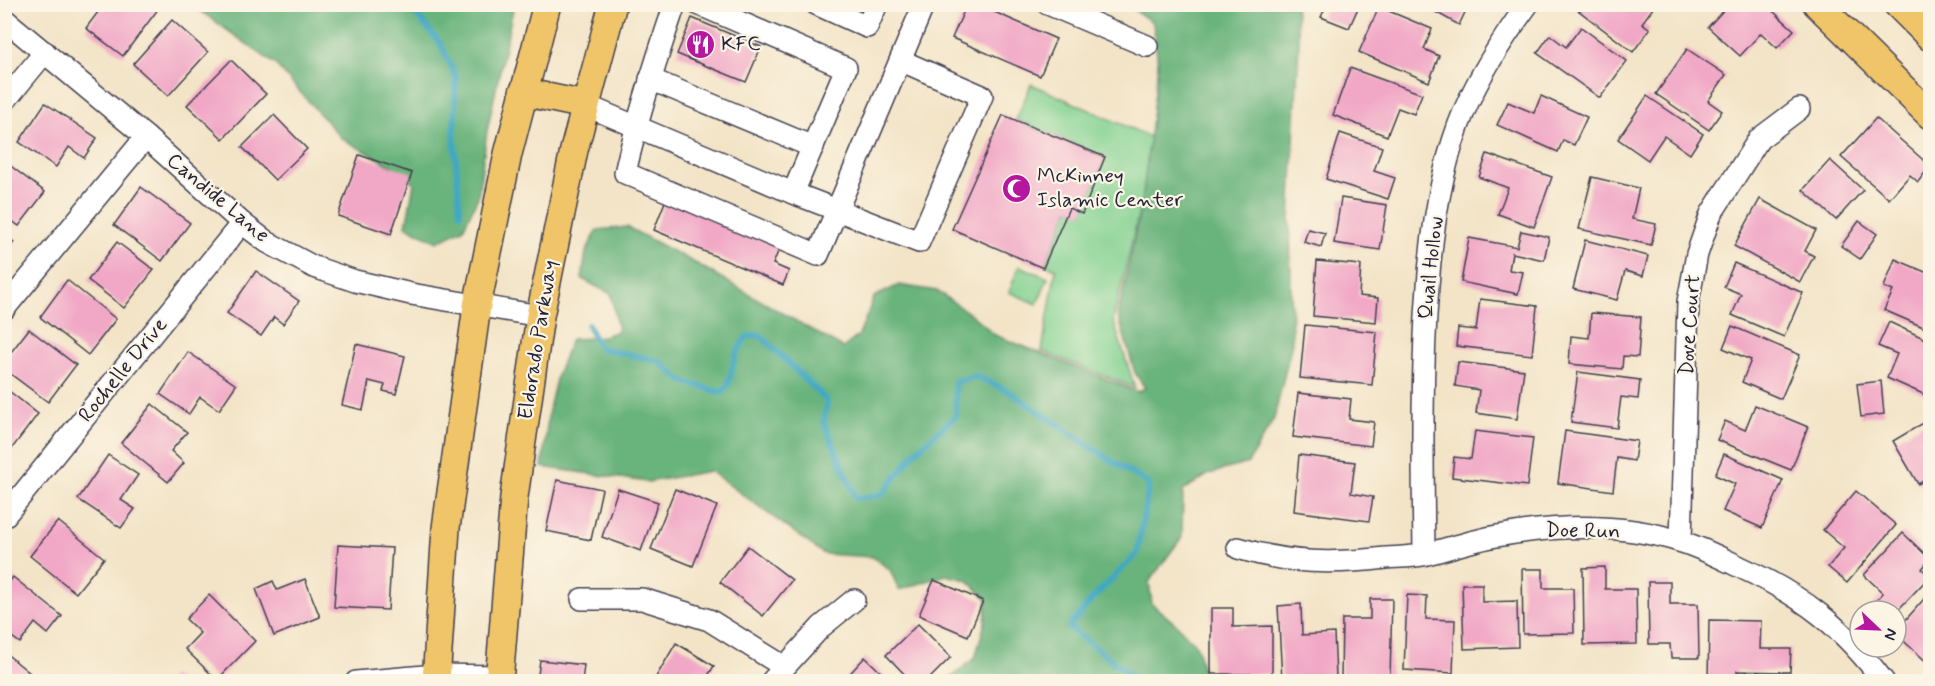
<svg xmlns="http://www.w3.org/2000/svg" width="1935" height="686" font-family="Mynerve,sans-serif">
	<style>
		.green { fill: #82d191; stroke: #527a66; stroke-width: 1.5 }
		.forest { fill: #69b37b; stroke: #466a5b; stroke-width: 1.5 }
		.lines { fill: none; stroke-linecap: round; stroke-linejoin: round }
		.stream { stroke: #41a8c2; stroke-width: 6 }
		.building { fill: #f1a8c6 }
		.minor-casing { stroke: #413f50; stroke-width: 24 }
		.major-casing { stroke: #413f50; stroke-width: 30 }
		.minor { stroke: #fff; stroke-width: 21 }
		.major { stroke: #f0c469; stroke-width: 27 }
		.labels { text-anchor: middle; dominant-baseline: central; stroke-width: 4.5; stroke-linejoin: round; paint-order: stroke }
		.poi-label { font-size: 21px; fill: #22223b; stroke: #fcf5e5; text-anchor: start }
		.street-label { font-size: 21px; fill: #22223b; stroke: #fcf5e5 }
	</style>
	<rect width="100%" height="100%" fill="#fcf5e5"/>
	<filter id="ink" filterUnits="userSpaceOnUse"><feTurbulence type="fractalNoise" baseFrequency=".0167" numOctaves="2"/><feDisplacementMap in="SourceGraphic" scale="12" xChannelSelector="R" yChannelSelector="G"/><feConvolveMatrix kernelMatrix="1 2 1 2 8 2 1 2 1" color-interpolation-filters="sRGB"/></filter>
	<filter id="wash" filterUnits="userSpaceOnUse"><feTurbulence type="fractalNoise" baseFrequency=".008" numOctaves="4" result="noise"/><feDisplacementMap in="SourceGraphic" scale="24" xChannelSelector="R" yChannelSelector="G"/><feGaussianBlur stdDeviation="1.35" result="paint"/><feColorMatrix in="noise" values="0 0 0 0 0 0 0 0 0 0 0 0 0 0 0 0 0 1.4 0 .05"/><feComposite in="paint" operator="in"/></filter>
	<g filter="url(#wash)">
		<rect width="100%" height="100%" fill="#f3e4c7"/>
		<g class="green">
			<polygon points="1031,84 1150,137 1143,196 1113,320 1135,388 1042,351 1056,269 1045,264 1069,208 1082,213 1105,157 1016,120"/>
			<polygon points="1019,266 1048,278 1037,304 1009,292"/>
		</g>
		<g class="forest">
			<polygon points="192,5 514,5 487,131 478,197 463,229 437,242 406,226 414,183 390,165 341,138 276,65"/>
			<polygon points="1127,5 1295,5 1299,43 1290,220 1292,343 1274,419 1248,463 1209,474 1183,491 1182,537 1149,582 1152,604 1177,625 1197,646 1205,681 947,681 975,658 985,623 987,599 967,580 946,575 899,590 890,570 873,557 824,554 710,471 648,482 542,467 549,409 557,375 571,339 598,338 618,331 611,294 582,279 586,252 597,230 627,227 695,263 843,348 859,335 874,297 899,285 937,291 972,315 995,335 1138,392 1145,388 1135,373 1118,315 1143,196 1158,64 1153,23"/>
		</g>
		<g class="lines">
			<g class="stream">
				<polyline points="407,4 440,43 456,77 454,134 460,213"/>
				<polyline points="588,325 599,348 659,361 682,381 722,393 728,385 736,354 746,337 760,335 827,401 824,423 856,498 882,495 915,452 956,416 955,382 976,376 1010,392 1104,456 1149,484 1137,554 1095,596 1069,627 1139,682"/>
			</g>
		</g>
		<g id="blocks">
			<g class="building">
				<polygon points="104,4 154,4 159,8 123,56 86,28"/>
				<polygon points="967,4 976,4 1056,39 1040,76 952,38"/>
				<polygon points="1327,4 1350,4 1358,8 1349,28 1321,17"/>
				<polygon points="1421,4 1469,4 1459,25"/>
				<polygon points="1576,4 1656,4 1642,23 1650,29 1633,52 1574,7"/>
				<polygon points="1729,4 1765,4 1794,30 1777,48 1761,33 1740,56 1708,27"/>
				<polygon points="1379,7 1432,29 1424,49 1439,56 1429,82 1359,52"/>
				<polygon points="692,18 761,47 746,82 677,54"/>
				<polygon points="172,20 208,52 168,96 133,64"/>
				<polygon points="1581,27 1627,61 1600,98 1537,53 1550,35 1566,47"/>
				<polygon points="1687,49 1726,75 1708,101 1722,111 1709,130 1656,94"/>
				<polygon points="231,60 266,94 223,139 187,105"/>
				<polygon points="1350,68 1422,94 1414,114 1398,108 1387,136 1333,115"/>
				<polygon points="1541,96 1587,117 1574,145 1563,140 1558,152 1497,125 1508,102 1534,113"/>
				<polygon points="1647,96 1703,134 1690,154 1664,136 1648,160 1618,139"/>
				<polygon points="45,103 97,138 84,158 69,147 56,167 19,142"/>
				<polygon points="274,115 307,149 275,180 242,147"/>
				<polygon points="1003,115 1105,157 1082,214 1069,208 1043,268 952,229"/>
				<polygon points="1876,118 1930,166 1918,182 1910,175 1889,199 1841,157"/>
				<polygon points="1340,133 1382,147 1374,171 1395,178 1388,199 1326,179"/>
				<polygon points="1487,154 1552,177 1534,227 1498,214 1508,188 1479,177"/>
				<polygon points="359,155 412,173 391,234 338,216"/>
				<polygon points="1830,160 1863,190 1836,220 1803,190"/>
				<polygon points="4,161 45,192 19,226 4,215"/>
				<polygon points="1592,177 1639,188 1632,219 1656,224 1651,245 1579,229"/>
				<polygon points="141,187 190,223 162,261 114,225"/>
				<polygon points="1341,198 1387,205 1380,250 1334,243"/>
				<polygon points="666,199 780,247 773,264 789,271 783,285 654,230"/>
				<polygon points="1760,199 1816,230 1805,251 1814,256 1800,282 1734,246"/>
				<polygon points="1859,221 1877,234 1860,259 1841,246"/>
				<polygon points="1308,229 1325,233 1321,247 1304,242"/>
				<polygon points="1521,231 1549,237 1544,260 1512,253 1509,270 1523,272 1518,294 1461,282 1469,238 1517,247"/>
				<polygon points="4,235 14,242 4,255"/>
				<polygon points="1585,240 1648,256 1643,276 1625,271 1617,300 1573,289"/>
				<polygon points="117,242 154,270 124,308 88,280"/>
				<polygon points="1895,259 1930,274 1930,330 1884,310 1893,291 1884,287"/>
				<polygon points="1317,261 1361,265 1359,296 1378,298 1376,322 1313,316"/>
				<polygon points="1734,263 1803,293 1784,337 1732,315 1741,294 1724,287"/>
				<polygon points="256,271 299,301 283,324 274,317 261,336 227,313"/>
				<polygon points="67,280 116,319 88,355 40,317"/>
				<polygon points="1480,299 1537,306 1532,355 1456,346 1458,328 1476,330"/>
				<polygon points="1591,313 1641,317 1638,357 1623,356 1622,369 1569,364 1571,336 1589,338"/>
				<polygon points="1889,322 1930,341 1930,397 1887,378 1897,354 1878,346"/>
				<polygon points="1305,325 1377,332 1372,385 1300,378"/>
				<polygon points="1732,326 1800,355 1781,399 1742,382 1751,360 1723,348"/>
				<polygon points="29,329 76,365 48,402 4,369 4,361"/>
				<polygon points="356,344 405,356 396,394 383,391 385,385 369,381 363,410 342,405"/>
				<polygon points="188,352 236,385 219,410 200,397 189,414 160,394"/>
				<polygon points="1458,362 1524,370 1517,419 1476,413 1479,390 1455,386"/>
				<polygon points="1578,372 1640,380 1638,399 1621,397 1617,428 1571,422"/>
				<polygon points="1881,381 1884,414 1861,417 1857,384"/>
				<polygon points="4,387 38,414 10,451 4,446"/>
				<polygon points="1298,393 1351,399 1349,419 1374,422 1371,446 1293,437"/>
				<polygon points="152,404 187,432 171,451 184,463 168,482 121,443"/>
				<polygon points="1755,405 1808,427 1791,470 1717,440 1725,421 1745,430"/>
				<polygon points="1930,419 1930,477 1918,484 1893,441"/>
				<polygon points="1475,431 1533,438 1527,486 1452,477 1454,457 1471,459"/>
				<polygon points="1565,431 1637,441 1634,461 1617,458 1613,491 1558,483"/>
				<polygon points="1724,454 1783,480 1762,528 1723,511 1735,484 1715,475"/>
				<polygon points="108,455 138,475 121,500 135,509 121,528 78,499"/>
				<polygon points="1299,455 1355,462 1351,493 1373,497 1369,521 1294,511"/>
				<polygon points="557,480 602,489 591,540 546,531"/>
				<polygon points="618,489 658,502 641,551 602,537"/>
				<polygon points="675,489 717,506 693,566 651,549"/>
				<polygon points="1856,491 1896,525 1847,583 1828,567 1844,548 1823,530"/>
				<polygon points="58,521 104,558 76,593 30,556"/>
				<polygon points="1903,533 1930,559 1922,569 1930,576 1897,611 1875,611 1870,607 1883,593 1864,575"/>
				<polygon points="338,545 392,548 388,610 334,607"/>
				<polygon points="748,546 792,580 763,616 720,582"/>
				<polygon points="1605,567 1605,589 1636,589 1637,644 1584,645 1583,568"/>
				<polygon points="1522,569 1543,569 1543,588 1573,588 1574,633 1523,634"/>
				<polygon points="13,577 62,616 48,634 35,623 20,643 4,631 4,588"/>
				<polygon points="305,579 320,617 274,636 256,589 273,581 277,590"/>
				<polygon points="934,580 983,601 968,636 919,615"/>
				<polygon points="1648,582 1670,582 1670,604 1698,604 1699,658 1671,658 1670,644 1649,644"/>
				<polygon points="1462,584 1482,584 1482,602 1517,601 1518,647 1464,649"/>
				<polygon points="1930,592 1930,665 1896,634 1896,631"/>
				<polygon points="209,595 255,641 217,680 185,649 200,633 186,619"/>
				<polygon points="1407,595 1427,596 1426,619 1455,620 1453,673 1404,670"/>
				<polygon points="1370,599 1392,599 1390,679 1341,678 1342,619 1370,619"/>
				<polygon points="1301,604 1302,635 1334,633 1336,677 1282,680 1278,606"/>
				<polygon points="1211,608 1233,608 1233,627 1272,626 1272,674 1211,674"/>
				<polygon points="1709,620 1761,621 1760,649 1791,649 1790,672 1737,671 1736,682 1708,682"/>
				<polygon points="918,624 951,657 926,682 912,682 886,655"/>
				<polygon points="676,643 714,666 704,682 653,682"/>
				<polygon points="4,652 36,678 33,682 4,682"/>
				<polygon points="865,657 891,682 842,682"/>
				<polygon points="540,660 584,665 582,682 537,682"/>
				<polygon points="172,675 181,682 167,682"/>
			</g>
		</g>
	</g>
	<g filter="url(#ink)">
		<use href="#blocks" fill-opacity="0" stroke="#413f50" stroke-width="1.5"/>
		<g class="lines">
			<defs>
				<g id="minor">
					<path d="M675,4C656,60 638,115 625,173L818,255L837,210L919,242L982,96L902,61"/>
					<polyline points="698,4 846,68 793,193"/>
					<polyline points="816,4 867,27 877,4"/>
					<polyline points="1048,4 1147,46"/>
					<polyline points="4,19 146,137 242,223 267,242 314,267 355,281 411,294 540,316"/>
					<polyline points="650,79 813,147"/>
					<polyline points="4,102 45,52"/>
					<polyline points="585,105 793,193 837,210 924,4"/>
					<polyline points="4,309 146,137"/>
					<polyline points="4,517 242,223"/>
					<polyline points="1681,541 1688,302 1697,254 1711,214 1759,139 1799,109"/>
					<path d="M1238,548C1289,564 1334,564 1386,558C1400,557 1414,557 1427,554C1450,548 1474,540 1497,536C1557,525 1623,523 1682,542C1702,548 1721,558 1740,567C1803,596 1842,626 1884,682"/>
					<path d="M1424,554C1423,465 1421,376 1428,286C1432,227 1441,165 1465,109C1481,72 1504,37 1528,4"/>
					<polyline points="582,599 642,599 709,620 783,666"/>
					<polyline points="356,682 436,675 499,676"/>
					<polyline points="771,682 821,627 854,600"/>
				</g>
				<g id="major">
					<polyline points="1817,4 1930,115"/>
					<polyline points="1897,4 1930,37"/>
					<polyline points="523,92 585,105"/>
					<polyline points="436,682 446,528 477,306 508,154 547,4"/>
					<polyline points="499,682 514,497 540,316 574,150 613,4"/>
				</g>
			</defs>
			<use href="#minor" class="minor-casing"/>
			<use href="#major" class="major-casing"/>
			<use href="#minor" class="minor"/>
			<use href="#major" class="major"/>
		</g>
	</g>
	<defs>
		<symbol id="restaurant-disc" viewBox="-11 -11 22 22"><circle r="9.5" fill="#b5179e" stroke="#fcf5e5"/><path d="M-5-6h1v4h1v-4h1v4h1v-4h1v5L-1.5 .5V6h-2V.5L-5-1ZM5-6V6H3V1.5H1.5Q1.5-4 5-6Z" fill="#fff"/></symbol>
		<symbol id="mosque-disc" viewBox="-11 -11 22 22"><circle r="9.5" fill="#b5179e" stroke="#fcf5e5"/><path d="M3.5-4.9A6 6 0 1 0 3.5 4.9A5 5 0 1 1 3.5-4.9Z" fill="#fff"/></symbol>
	</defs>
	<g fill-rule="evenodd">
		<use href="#restaurant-disc" x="684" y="28" width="33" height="33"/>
		<use href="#mosque-disc" x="1000" y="172" width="33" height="33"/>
	</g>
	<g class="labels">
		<g class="poi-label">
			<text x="721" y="44">KFC</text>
			<text x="1037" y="176">McKinney<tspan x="1037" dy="24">Islamic Center</tspan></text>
		</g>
		<g class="street-label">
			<text transform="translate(218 198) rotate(40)">Candide Lane</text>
			<text transform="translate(1431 268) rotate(-84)">Quail Hollow</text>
			<text transform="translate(1690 325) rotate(-86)">Dove Court</text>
			<text transform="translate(538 340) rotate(-81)">Eldorado Parkway</text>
			<text transform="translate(123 370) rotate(-51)">Rochelle Drive</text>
			<text transform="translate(1583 531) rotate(1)">Doe Run</text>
		</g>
	</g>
	<rect width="1935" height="686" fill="none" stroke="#fcf5e5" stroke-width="24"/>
	<g transform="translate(1878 629) rotate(113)"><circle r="28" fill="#fcf5e5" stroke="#a5a1a1" stroke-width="1.5"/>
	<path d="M0-4.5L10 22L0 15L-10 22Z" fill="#b5179e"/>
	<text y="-9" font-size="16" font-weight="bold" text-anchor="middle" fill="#22223b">N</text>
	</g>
</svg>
